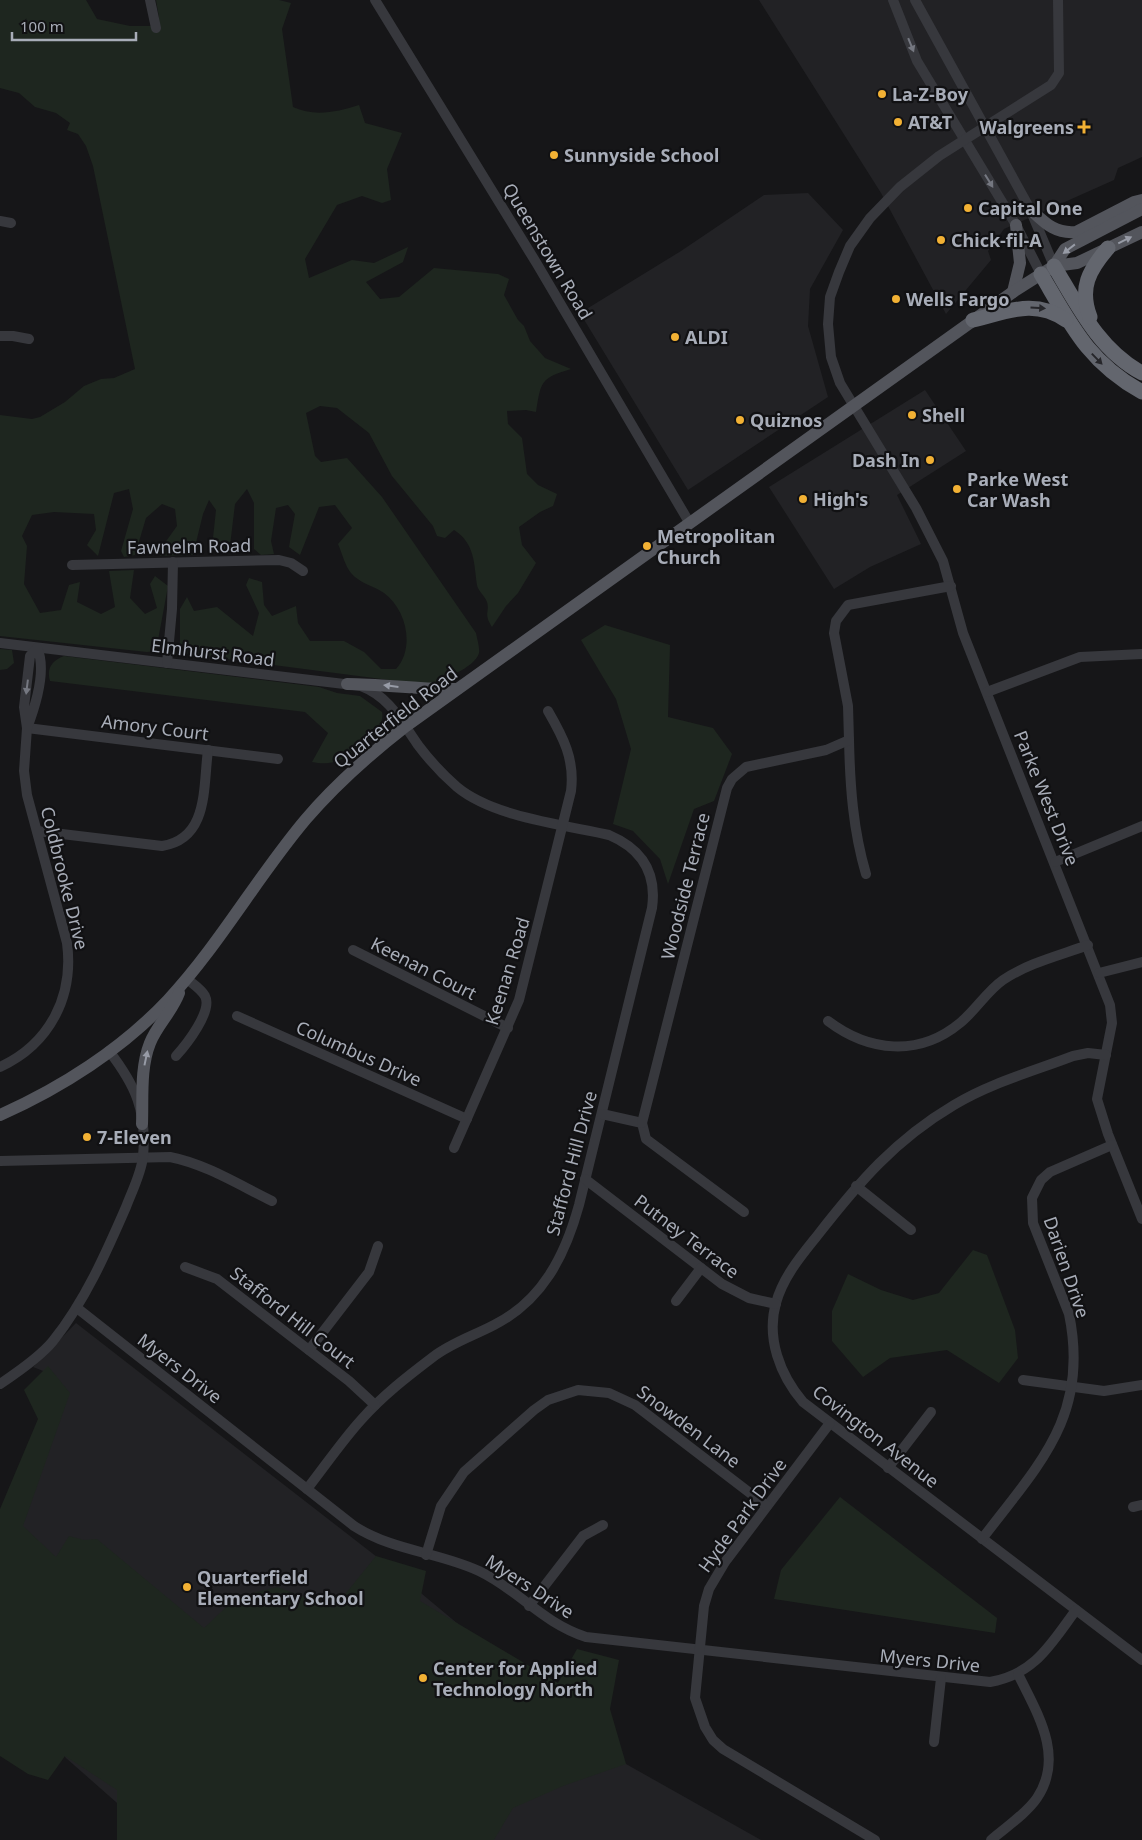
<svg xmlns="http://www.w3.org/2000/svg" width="1142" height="1840" font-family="'Noto Sans',sans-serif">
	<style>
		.built { fill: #222225 }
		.green { fill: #1e261f }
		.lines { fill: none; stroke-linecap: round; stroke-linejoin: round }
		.minor { stroke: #37383d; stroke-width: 10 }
		.major { stroke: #53555c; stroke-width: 12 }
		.highway { stroke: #63666e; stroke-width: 15 }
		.oneway { fill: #757881 }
		.oneway2 { fill: #979ba6 }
		.oneway3 { fill: #26262a }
		.poi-dot { fill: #f2b134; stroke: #111113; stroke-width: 2 }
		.labels { text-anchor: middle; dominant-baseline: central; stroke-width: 4.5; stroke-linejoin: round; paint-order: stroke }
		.poi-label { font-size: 18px; font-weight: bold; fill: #a8adb8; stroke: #111113; text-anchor: start }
		.street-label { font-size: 18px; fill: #a8adb8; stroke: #111113 }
	</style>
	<rect width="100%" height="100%" fill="#161618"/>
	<g class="built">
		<polygon points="759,0 1142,0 1142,157 1118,168 1114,180 1004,229 988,251 991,260 946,314 881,193"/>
		<polygon points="808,193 843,230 810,289 808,326 828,397 688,490 580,313 681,251 764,195"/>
		<polygon points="925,390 966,451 897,495 921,544 870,567 834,589 769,487"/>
		<polygon points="76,1323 386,1564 626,1764 761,1840 230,1840 125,1810 66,1758 14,1684 0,1518 56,1376 33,1367"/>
	</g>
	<g class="green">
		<path d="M0,0H86L97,19L130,26H152L159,17L156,0H279L291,3L282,29L293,107C314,117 337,112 359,105L365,123L402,133L387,169L391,200L382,203L362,196L337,205L305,259L309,278L352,260L374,263L408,247L403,262L366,282L380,299L399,297L434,268L498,274L509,279L504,295L518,320L524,326L530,341L545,358L571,369C540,378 541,382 536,412L526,410L507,411L508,424L522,438L527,474L538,485L557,494L553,506L540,512L519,527L522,545L536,563L518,593L506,606L492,627C483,613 490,613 487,602C485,596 478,591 477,585C474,564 475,543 454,530L445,538L437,536L433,526L392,476L369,433L337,408L320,406L306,413L315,456L321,462L347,458L382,497L476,633C477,639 480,648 479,653C475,668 441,680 428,685L180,653V609L187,597L194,611L217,607L253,636L259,613L246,585L249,578L262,582L264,605L272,616L296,606L298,623L310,641H344L364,652L381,669H396C415,648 407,610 384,593C374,586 359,583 351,573C345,566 342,553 338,544L352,528L335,505L319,507L300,555L289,547L295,514L288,505L276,508L271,541L274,554L261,555L254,549V503L247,489L235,504L229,554L215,553L212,547L216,510L209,500L203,514L193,555L160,556L159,551L177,526L175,509L162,504L146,518L135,555L124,557L121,551L133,509L129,489L114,493L98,556L87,545L96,530L94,514L54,512L32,515L22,536L27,546L24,584L40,613L61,610L69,585L80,582L77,602L101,614L115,607L109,571L134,570L130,598L145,614L157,608L150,584L155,576L168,586L156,651L147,652L0,636V415L32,419L40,417L65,402L84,386L101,379L114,378L135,369L93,166L86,146L78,134L67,130L70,123L56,113L35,107L19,93L0,88Z"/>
		<polygon points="605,625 670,645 668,717 713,728 732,754 714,801 694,809 668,884 660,859 633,831 613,824 631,749 616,699 581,640"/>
		<polygon points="0,649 12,650 14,663 7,669 0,670"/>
		<path d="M64,656L319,687L337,693L360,696L382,712C386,731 356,753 340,760C331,764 322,764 312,762L328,733L305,712L50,681C46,668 53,660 64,656Z"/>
		<polygon points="973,1250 987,1255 1015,1330 1018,1358 999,1383 947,1350 890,1358 863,1377 832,1341 832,1311 848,1274 881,1290 913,1300 939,1293"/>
		<polygon points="48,1366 70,1393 23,1526 56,1557 69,1536 84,1540 97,1539 204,1628 237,1597 277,1587 334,1608 376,1556 426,1571 420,1601 558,1683 577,1649 619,1660 610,1709 626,1764 563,1786 513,1808 494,1840 117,1840 117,1790 65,1756 48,1780 28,1774 0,1756 0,1509 38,1419 24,1390"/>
		<polygon points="840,1497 997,1618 995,1633 774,1599 781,1570"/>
	</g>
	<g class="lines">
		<g class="minor">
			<polyline points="150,0 156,28"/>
			<polyline points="375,0 537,264 689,522"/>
			<polyline points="893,0 917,61 1016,225 1041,274"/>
			<polyline points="915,0 1030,209 1054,266"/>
			<polyline points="1058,0 1059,73 1051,85 939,156 900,187 870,218 850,246 839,272 830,297 828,324 831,357 840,383 916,508 943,561 963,633 1110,1005 1112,1023 1097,1099 1108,1134 1142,1219"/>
			<polyline points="0,221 11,223"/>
			<polyline points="0,336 13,336 29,339"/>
			<polyline points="72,565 279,560 291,563 303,571"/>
			<path d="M0,643L361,686C390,697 401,721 418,745C430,761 442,774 457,787C493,817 564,825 609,835C642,849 657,873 652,908L579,1205C565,1256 542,1301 494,1325C473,1336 451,1343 433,1357C408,1376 382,1396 361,1420C342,1441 325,1466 307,1489"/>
			<polyline points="167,663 172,609 173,562"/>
			<polyline points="987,692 1080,657 1142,654"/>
			<polyline points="27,728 278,759"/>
			<path d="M849,740C850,786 853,830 866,874"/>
			<path d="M37,831L162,846C209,839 203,787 208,750"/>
			<polyline points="1055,862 1142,826"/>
			<polyline points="353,950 508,1028"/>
			<polyline points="1099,973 1142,962"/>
			<polyline points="237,1016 467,1119"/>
			<path d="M828,1021C869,1052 919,1057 960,1023C976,1010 987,991 1003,980C1028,963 1061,955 1088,945"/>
			<path d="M1106,1055L1088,1053L1073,1056C1034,1071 990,1083 954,1105C895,1140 859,1182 817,1236C801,1256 783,1277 776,1303C766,1338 780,1375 803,1402L1142,1660"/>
			<path d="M176,1056C186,1045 213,1011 205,996C201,989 193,984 187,979"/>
			<path d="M0,1067C50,1044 74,996 67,943L27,795L24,771L27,728L24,707L30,656L37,648C47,669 35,707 27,728"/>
			<polyline points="602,1114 642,1123 646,1139 744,1212"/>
			<polyline points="642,1123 727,788 732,779 746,767 826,750 849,740 848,706 834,633 836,621 848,605 951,586"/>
			<path d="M454,1148L519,1000L571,791C575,759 563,737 548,711"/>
			<path d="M0,1161L170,1157C206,1164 239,1185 272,1201"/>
			<polyline points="585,1179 722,1284 749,1298 776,1304"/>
			<polyline points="856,1186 911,1230"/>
			<polyline points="185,1267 217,1279 349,1381 375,1405"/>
			<polyline points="676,1301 701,1268"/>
			<path d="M77,1308L354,1526C393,1551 438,1552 479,1571C519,1590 541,1622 586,1637L990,1682C1035,1674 1050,1645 1076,1610"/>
			<polyline points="309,1350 369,1272 378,1246"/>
			<polyline points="1023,1380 1104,1391 1142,1385"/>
			<path d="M0,1384C18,1372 40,1357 53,1341C85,1301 106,1253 126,1207C132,1191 141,1174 143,1157C147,1111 136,1086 109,1051"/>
			<polyline points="830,1423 725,1562 709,1589 704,1606 695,1698 705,1727 713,1740 723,1749 875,1840"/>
			<polyline points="888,1468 931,1412"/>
			<polyline points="1133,1507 1142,1505"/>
			<path d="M982,1539C1039,1464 1090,1416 1069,1314L1033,1223L1032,1198L1041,1180L1050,1172L1112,1145"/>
			<polyline points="426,1555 441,1506 464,1472 534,1410 548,1400 578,1390 609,1393 635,1405 767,1506"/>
			<polyline points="529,1606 583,1536 603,1525"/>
			<polyline points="934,1742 941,1678"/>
			<path d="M991,1840C1006,1827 1026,1814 1037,1798C1065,1756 1037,1713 1018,1674"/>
		</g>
		<g class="major">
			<path d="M1030,209C1045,223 1055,234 1076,232L1134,202L1142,200"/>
			<polyline points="1054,266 1065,249 1142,209"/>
			<polyline points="1013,292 1020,263 1016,225"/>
			<path d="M347,684C384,684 420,690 457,689"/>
			<path d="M0,1115C61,1088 122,1049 168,1000C220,944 257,877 306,819C336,784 370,754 406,726L1013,292L1054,266L1077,263L1142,232"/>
			<path d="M142,1124C143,1098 140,1068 150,1043C157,1025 172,1012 179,993"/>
		</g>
		<g class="highway">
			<path d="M1054,266C1078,306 1099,350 1142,373"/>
			<path d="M1041,274C1071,325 1088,362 1142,392"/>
			<path d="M1090,317C1079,288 1089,270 1108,248"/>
			<path d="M973,320C1007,312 1034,298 1066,320"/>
		</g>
	</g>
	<defs><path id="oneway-solid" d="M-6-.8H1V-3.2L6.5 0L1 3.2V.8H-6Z" transform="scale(1.25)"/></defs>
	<g class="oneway">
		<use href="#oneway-solid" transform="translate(911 45) rotate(68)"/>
		<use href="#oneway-solid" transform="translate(989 181) rotate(58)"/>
		<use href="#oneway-solid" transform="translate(27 687) rotate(97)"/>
	</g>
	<g class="oneway2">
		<use href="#oneway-solid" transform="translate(1125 240) rotate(-26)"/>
		<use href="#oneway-solid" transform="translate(1069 249) rotate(142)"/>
		<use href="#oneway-solid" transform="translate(391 686) rotate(-173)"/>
		<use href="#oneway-solid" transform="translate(146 1058) rotate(-78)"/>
	</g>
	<g class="oneway3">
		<use href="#oneway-solid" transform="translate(1038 308) rotate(4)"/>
		<use href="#oneway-solid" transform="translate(1097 359) rotate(46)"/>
	</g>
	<g class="poi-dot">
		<circle cx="882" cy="94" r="5"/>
		<circle cx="898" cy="122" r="5"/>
		<path d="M1081.5 119.5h5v5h5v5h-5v5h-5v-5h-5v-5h5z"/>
		<circle cx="554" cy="155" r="5"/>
		<circle cx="968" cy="208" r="5"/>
		<circle cx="941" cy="240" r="5"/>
		<circle cx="896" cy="299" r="5"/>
		<circle cx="675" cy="337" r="5"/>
		<circle cx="912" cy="415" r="5"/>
		<circle cx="740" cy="420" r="5"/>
		<circle cx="930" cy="460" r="5"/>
		<circle cx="957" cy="489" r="5"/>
		<circle cx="803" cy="499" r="5"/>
		<circle cx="647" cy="546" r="5"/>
		<circle cx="87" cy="1137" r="5"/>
		<circle cx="187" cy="1587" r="5"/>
		<circle cx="423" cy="1678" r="5"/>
	</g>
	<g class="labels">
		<g class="poi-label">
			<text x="892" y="94">La-Z-Boy</text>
			<text x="908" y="122">AT&amp;T</text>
			<text x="1074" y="127" text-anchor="end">Walgreens</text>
			<text x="564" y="155">Sunnyside School</text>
			<text x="978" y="208">Capital One</text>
			<text x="951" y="240">Chick-fil-A</text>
			<text x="906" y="299">Wells Fargo</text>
			<text x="685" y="337">ALDI</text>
			<text x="922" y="415">Shell</text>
			<text x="750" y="420">Quiznos</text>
			<text x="920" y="460" text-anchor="end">Dash In</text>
			<text x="967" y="479">Parke West<tspan x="967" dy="21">Car Wash</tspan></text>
			<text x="813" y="499">High's</text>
			<text x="657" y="536">Metropolitan<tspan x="657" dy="21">Church</tspan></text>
			<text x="97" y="1137">7-Eleven</text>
			<text x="197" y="1577">Quarterfield<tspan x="197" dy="21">Elementary School</tspan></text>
			<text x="433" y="1668">Center for Applied<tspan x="433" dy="21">Technology North</tspan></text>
		</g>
		<g class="street-label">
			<text transform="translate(548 251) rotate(59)">Queenstown Road</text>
			<text transform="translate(189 546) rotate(-1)">Fawnelm Road</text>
			<text transform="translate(213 652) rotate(7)">Elmhurst Road</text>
			<text transform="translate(395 717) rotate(-38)">Quarterfield Road</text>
			<text transform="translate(155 727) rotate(7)">Amory Court</text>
			<text transform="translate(1047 798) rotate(68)">Parke West Drive</text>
			<text transform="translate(65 878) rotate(76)">Coldbrooke Drive</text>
			<text transform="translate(685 886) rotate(-76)">Woodside Terrace</text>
			<text transform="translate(424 968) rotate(27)">Keenan Court</text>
			<text transform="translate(507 971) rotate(-73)">Keenan Road</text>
			<text transform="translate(359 1053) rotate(24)">Columbus Drive</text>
			<text transform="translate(571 1163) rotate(-75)">Stafford Hill Drive</text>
			<text transform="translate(687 1236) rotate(37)">Putney Terrace</text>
			<text transform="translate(1067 1267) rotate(71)">Darien Drive</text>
			<text transform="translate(293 1317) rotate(38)">Stafford Hill Court</text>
			<text transform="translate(180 1368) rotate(38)">Myers Drive</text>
			<text transform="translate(689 1426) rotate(37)">Snowden Lane</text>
			<text transform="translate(876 1436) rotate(38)">Covington Avenue</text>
			<text transform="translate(742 1515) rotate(-54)">Hyde Park Drive</text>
			<text transform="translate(530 1586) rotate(33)">Myers Drive</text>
			<text transform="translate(930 1660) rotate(6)">Myers Drive</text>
		</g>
	</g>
	<path d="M12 32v8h124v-8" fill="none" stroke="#a8adb8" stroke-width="2.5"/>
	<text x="20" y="32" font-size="15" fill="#a8adb8" stroke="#111113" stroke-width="4" paint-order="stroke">100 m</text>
</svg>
